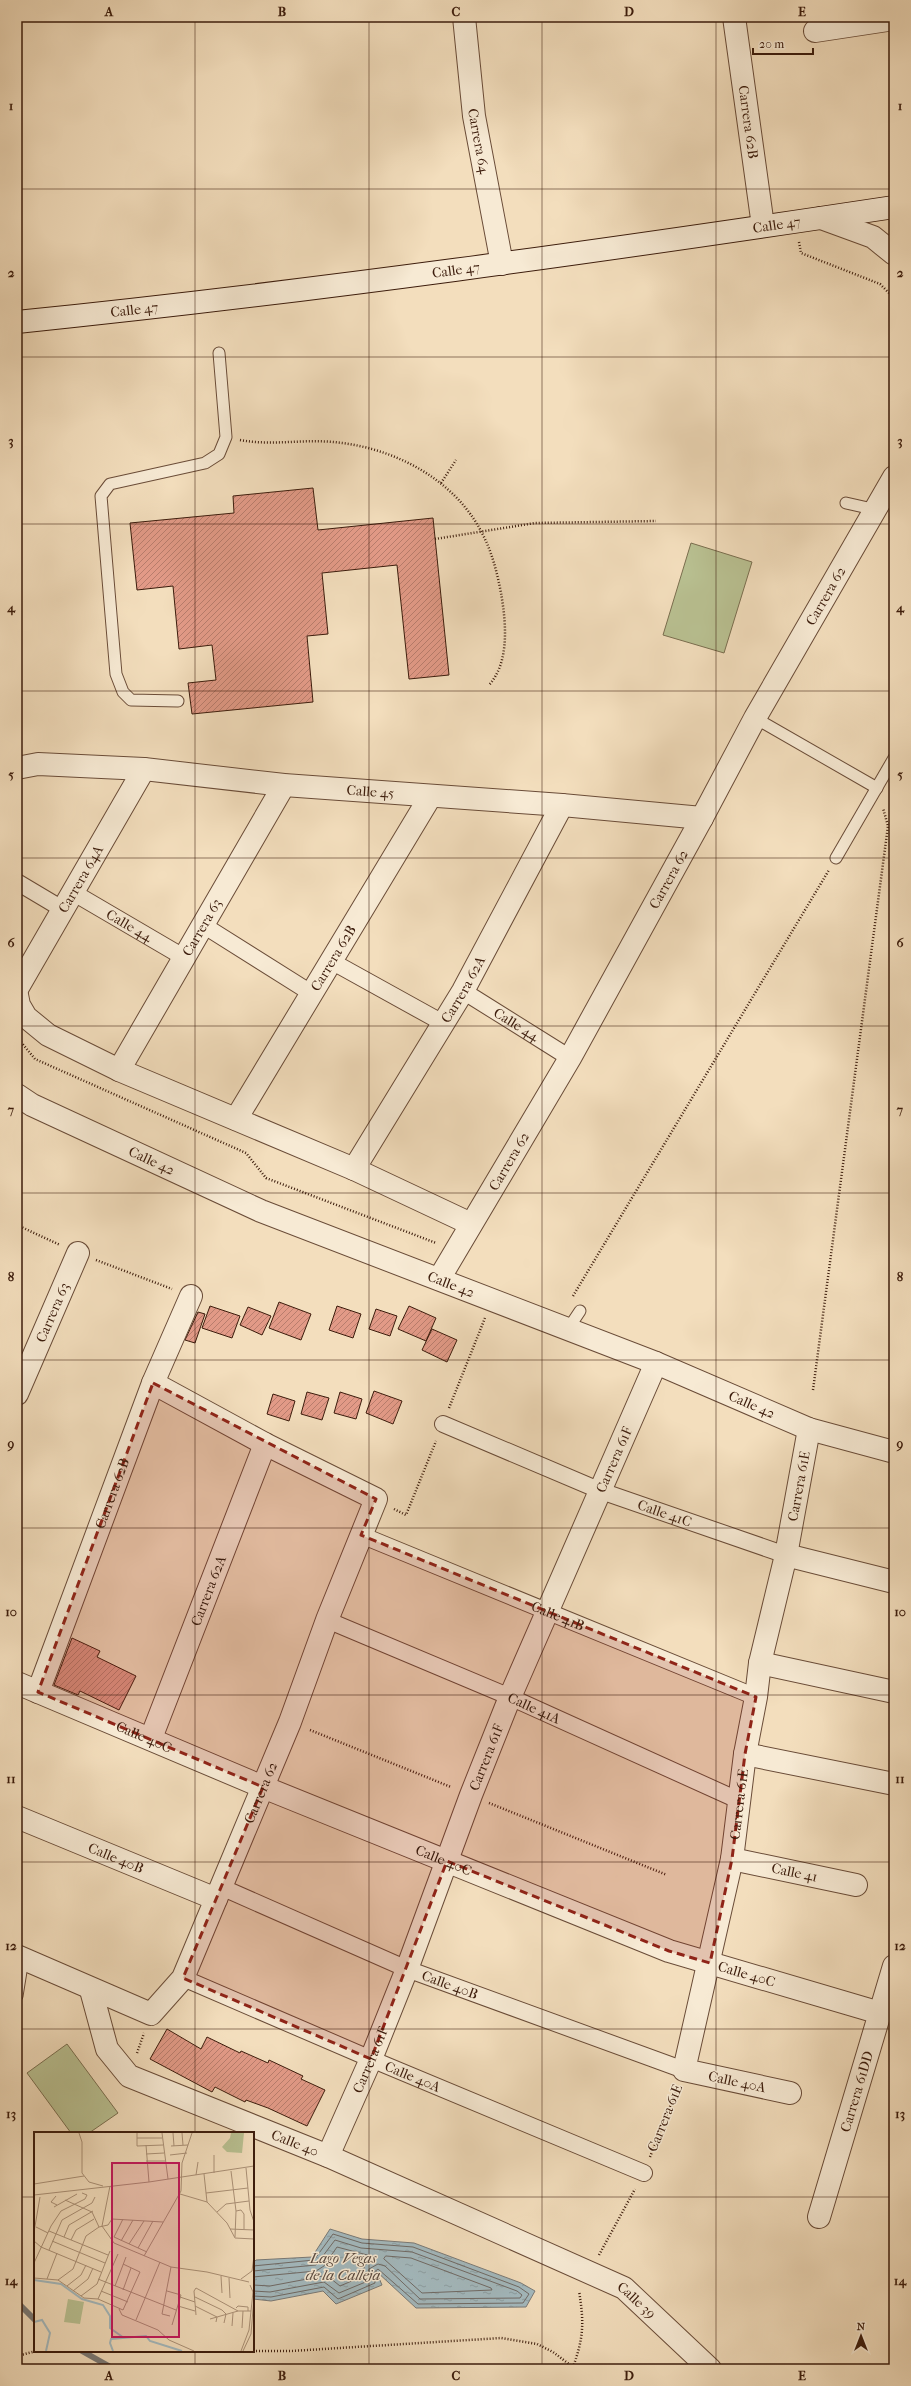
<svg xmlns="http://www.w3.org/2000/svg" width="911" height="2386" font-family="'IM FELL French Canon',serif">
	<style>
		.green { fill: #b9c192; stroke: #7a6e4f }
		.water { fill: url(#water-ripples); stroke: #7a7a77 }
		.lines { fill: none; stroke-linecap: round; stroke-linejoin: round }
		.shore { stroke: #706a65; stroke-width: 1 }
		.stream { stroke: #7a7a77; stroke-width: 6 }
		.building { fill: url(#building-hatch); stroke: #3c1c0c }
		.service-casing { stroke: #6a4c38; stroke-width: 13 }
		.pedestrian-casing { stroke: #6a4c38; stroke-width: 18 }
		.minor-casing { stroke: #6a4c38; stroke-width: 24 }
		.tertiary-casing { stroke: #6a4c38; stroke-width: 24 }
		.secondary-casing { stroke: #3c1c0c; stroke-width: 24 }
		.path { stroke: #3c1c0c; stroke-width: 2.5; stroke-dasharray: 1 2; stroke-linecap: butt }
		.service { stroke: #f7ead4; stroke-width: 11 }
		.pedestrian { stroke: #f7ead4; stroke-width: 16 }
		.minor { stroke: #f7ead4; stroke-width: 22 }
		.tertiary { stroke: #f7ead4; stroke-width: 22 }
		.secondary { stroke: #f7ead4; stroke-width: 22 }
		.marked { fill: #8f2418; fill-opacity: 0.2; stroke: #8f2418; stroke-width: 3; stroke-dasharray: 8 5; stroke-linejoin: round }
		.grid { fill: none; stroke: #3c1c0c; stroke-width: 1; stroke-opacity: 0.55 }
		.labels { text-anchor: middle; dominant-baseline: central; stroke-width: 3; stroke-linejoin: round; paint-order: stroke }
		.street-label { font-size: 14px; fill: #3c1c0c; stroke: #f7ead4 }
		.water-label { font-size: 15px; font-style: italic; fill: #5b4b41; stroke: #f7ead4 }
		.inset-river { fill: none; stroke: #a3b9be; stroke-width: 2 }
		.inset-road { fill: none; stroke: #aa9076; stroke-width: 1 }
		.view { fill: #c2185b; fill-opacity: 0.15; stroke: #c2185b; stroke-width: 2 }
		.inset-edge { fill: none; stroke: #3c1c0c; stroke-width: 2 }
		.neatline { fill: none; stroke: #3c1c0c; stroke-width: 1.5 }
		.grid-label { font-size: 13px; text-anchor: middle; font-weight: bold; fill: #3c1c0c }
	</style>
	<defs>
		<pattern id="water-ripples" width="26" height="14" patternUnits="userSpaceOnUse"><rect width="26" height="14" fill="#a3b9be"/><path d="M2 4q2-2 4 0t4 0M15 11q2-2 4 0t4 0" fill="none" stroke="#8d9ea2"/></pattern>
		<pattern id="building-hatch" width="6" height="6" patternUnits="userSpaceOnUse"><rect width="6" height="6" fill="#e29a87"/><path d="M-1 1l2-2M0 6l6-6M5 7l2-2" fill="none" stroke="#b87d6d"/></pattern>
	</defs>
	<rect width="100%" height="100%" fill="#f3debd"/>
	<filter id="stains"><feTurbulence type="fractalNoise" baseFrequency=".005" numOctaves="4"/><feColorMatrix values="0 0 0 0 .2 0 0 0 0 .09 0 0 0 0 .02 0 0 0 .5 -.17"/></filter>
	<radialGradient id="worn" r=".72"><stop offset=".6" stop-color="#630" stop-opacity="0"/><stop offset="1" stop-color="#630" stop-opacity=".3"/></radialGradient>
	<g class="green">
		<polygon points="691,543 752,562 724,653 663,635"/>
		<polygon points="67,2044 118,2113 89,2133 71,2133 27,2073"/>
	</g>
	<polygon class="water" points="330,2229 362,2239 414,2243 521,2283 535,2291 526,2307 416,2308 376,2271 382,2285 336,2304 323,2291 271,2301 253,2299 253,2263 256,2260 312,2257"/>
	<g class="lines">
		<g class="shore">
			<polygon points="386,2256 411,2258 491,2288 492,2290 422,2293 384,2259"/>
			<polyline points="253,2266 314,2260 333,2234 362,2243 413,2247 519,2287 529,2294 523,2303 418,2304 378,2269 373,2273 375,2283 338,2299 324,2287 271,2297 253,2296"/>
			<polyline points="253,2271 316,2265 335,2240 361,2248 412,2252 517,2291 522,2295 520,2298 420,2299 385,2266 378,2264 369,2269 368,2281 339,2293 324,2282 270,2292 253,2291"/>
			<polyline points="253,2277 316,2271 324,2266 337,2247 375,2257 365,2265 361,2277 340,2286 330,2278 323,2276 270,2286 253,2285"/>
		</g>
		<g class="stream">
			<polyline points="17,2302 35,2320"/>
			<polyline points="82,2351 114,2369"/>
		</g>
	</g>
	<g class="building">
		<polygon points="313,488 318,530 433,518 449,675 409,679 397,565 322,573 328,634 307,636 313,702 192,714 188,683 216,680 212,645 179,649 173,586 137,590 130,523 234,513 233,496"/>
		<polygon points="279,1302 311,1314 301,1340 269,1328"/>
		<polygon points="210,1306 240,1316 232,1338 202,1328"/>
		<polygon points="337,1306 361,1314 353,1338 329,1330"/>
		<polygon points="409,1306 436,1318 426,1341 398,1329"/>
		<polygon points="248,1307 271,1316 262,1335 240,1325"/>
		<polygon points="376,1309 397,1316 390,1336 369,1329"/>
		<polygon points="198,1312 205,1314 195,1343 185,1340"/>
		<polygon points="432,1329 457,1340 447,1362 422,1350"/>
		<polygon points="374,1391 402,1401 393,1424 366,1413"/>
		<polygon points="307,1392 329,1398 322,1420 301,1414"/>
		<polygon points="340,1392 362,1399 356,1419 334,1413"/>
		<polygon points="273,1394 295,1401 289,1421 267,1414"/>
		<polygon points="72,1638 100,1651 97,1657 136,1676 119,1710 80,1691 78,1695 54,1685"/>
		<polygon points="167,2029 201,2049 207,2037 240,2053 241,2051 268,2063 269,2060 303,2076 301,2079 325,2090 307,2126 268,2108 246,2100 245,2102 215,2087 212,2092 150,2059"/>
	</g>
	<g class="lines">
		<defs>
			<g id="service">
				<polyline points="846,503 877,510"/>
				<polyline points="178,701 131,700 123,692 116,674 101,496 110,484 205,463 219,454 226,437 219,353"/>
				<polyline points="755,718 877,788"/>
				<polyline points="836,858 894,758"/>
				<polyline points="568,1329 580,1311"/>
				<polyline points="17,1996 23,1959"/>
			</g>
			<g id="pedestrian">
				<polyline points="17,882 64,910"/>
				<path id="s1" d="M74,893L185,958"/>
				<polyline points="203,925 311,993"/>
				<polyline points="331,961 443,1023"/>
				<path id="s2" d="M463,991L570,1058"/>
				<path id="s3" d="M443,1424L601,1491L786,1555"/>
				<path id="s4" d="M361,1535L756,1697"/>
				<path id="s5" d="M327,1620L510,1697L740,1801"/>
				<path id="s6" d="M221,1887L407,1969L684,2070"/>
				<path id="s7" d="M183,1978L371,2059L644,2173"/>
			</g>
			<g id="minor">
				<path id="s8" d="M464,17L474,116L502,264"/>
				<path id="s9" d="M734,17L763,226"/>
				<polyline points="815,31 894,19"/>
				<path id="s10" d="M17,768L38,764L144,769L284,785L562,805L702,818"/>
				<path id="s11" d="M17,989L144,769"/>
				<polyline points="17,995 19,1005 26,1017 48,1035 119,1070 354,1169 471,1224"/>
				<path id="s12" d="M119,1070L284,785"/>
				<path id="s13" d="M236,1119L430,797"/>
				<path id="s14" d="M354,1169L463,991L562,805"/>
				<path id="s15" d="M439,1279L570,1058L702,818L755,718L894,477"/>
				<path id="s16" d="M17,1394L78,1253"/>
				<polyline points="786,1555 894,1582"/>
				<polyline points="760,1663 894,1692"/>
				<path id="s17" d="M17,1683L263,1787L669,1951L880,2013"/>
				<path id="s18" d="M38,1692L153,1383L191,1296"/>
				<path id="s19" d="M151,1738L265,1444"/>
				<polyline points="745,1754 894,1784"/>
				<path id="s20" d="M17,1817L216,1899"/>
				<path id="s21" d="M732,1859L856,1885"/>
				<path id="s22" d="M17,1956L151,2014L183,1978L290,1722L327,1620L376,1499L265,1444L153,1383"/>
				<path id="s23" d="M91,1990L107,2049L129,2076L328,2156L624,2288L710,2369"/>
				<path id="s24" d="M790,2093L684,2070L732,1859L745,1754L756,1697L760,1663L786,1555L809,1429"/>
				<path id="s25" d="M328,2156L371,2059L407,1969L471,1795L510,1697L656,1363"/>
				<path id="s26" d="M819,2217L894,1966"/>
			</g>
			<g id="tertiary">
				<polyline points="821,218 873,237 894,254"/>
				<path id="s27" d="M17,1095L32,1105L261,1211L656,1363L809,1429L894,1452"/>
			</g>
			<g id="secondary">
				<path id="s28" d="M17,322C310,292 602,251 894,207"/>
			</g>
		</defs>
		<use href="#service" class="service-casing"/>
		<use href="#pedestrian" class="pedestrian-casing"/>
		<use href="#minor" class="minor-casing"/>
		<use href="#tertiary" class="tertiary-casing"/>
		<use href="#secondary" class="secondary-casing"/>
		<g class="path">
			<polyline points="799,242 801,253 880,284 894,298"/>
			<path d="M240,440C272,446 301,439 333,442C392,447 454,478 482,533C492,552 497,572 501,593C506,622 510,662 489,685"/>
			<polyline points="441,483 456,460"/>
			<polyline points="435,539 535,523 656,521"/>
			<polyline points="21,1042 35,1059 246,1153 266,1178 436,1243"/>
			<polyline points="17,1225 60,1245"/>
			<polyline points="96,1260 172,1289"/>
			<polyline points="573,1296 829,870"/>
			<polyline points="813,1390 888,826 883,808"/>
			<polyline points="449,1408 485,1318"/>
			<polyline points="394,1509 406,1515 436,1441"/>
			<polyline points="310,1730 451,1787"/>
			<polyline points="489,1803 667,1875"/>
			<polyline points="137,2053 144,2033"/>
			<polyline points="650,2157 677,2089"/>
			<polyline points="599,2255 635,2189"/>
			<polyline points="253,2351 291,2351 501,2338 537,2344 553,2352 573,2367"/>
			<polyline points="17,2356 36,2351"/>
			<path d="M576,2369L573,2367C584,2337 584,2322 579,2291"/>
		</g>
		<use href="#service" class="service"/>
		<use href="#pedestrian" class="pedestrian"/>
		<use href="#minor" class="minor"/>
		<use href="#tertiary" class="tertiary"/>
		<use href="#secondary" class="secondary"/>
	</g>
	<path class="marked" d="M153,1383L376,1499L361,1535L756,1697L745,1754L732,1859L710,1963L669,1951L447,1861L371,2059L183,1978L263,1787L38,1692Z"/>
	<path class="grid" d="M195,17V2133M369,17V2369M542,17V2369M716,17V2369M17,189H894M17,357H894M17,524H894M17,691H894M17,858H894M17,1026H894M17,1193H894M17,1360H894M17,1528H894M17,1695H894M17,1862H894M17,2029H894M17,2197H35M253,2197H894M195,2351V2369"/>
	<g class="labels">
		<g class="street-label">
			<text stroke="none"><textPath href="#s9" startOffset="106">Carrera 62B</textPath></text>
			<text stroke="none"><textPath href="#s8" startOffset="125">Carrera 64</textPath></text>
			<text stroke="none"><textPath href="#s28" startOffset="766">Calle 47</textPath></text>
			<text stroke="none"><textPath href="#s28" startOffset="442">Calle 47</textPath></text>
			<text stroke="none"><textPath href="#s28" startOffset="118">Calle 47</textPath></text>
			<text stroke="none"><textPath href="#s15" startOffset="785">Carrera 62</textPath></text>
			<text stroke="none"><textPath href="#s10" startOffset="355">Calle 45</textPath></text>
			<text stroke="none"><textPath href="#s11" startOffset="127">Carrera 64A</textPath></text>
			<text stroke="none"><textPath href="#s15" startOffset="461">Carrera 62</textPath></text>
			<text stroke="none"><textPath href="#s1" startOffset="64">Calle 44</textPath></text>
			<text stroke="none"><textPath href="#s12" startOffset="165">Carrera 63</textPath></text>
			<text stroke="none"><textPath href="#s13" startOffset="188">Carrera 62B</textPath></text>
			<text stroke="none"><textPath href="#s14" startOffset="210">Carrera 62A</textPath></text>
			<text stroke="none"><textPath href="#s2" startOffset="63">Calle 44</textPath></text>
			<text stroke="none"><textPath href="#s27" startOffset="150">Calle 42</textPath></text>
			<text stroke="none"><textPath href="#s15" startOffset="137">Carrera 62</textPath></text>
			<text stroke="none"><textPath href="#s27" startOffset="474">Calle 42</textPath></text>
			<text stroke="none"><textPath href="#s16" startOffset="89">Carrera 63</textPath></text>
			<text stroke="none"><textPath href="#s27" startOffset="798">Calle 42</textPath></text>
			<text stroke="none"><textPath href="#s25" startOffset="753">Carrera 61F</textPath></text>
			<text stroke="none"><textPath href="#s24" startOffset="704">Carrera 61E</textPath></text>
			<text stroke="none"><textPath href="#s18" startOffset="212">Carrera 62B</textPath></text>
			<text stroke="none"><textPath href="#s3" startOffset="239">Calle 41C</textPath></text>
			<text stroke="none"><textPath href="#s19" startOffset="158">Carrera 62A</textPath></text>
			<text stroke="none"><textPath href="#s4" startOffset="213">Calle 41B</textPath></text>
			<text stroke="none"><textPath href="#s5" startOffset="225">Calle 41A</textPath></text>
			<text stroke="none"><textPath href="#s17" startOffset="138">Calle 40C</textPath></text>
			<text stroke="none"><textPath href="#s25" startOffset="429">Carrera 61F</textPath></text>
			<text stroke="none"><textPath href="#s22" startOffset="395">Carrera 62</textPath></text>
			<text stroke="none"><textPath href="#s24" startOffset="380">Carrera 61E</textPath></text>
			<text stroke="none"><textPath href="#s20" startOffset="107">Calle 40B</textPath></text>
			<text stroke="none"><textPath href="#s17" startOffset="462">Calle 40C</textPath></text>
			<text stroke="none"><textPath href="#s21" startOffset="64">Calle 41</textPath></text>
			<text stroke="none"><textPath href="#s17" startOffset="786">Calle 40C</textPath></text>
			<text stroke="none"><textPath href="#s6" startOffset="249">Calle 40B</textPath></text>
			<text stroke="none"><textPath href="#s25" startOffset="105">Carrera 61F</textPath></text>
			<text stroke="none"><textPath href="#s7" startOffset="250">Calle 40A</textPath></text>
			<text transform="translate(737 2082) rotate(12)">Calle 40A</text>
			<text stroke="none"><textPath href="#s26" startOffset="131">Carrera 61DD</textPath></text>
			<text transform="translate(665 2118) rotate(-68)">Carrera 61E</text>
			<text stroke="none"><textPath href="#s23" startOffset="275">Calle 40</textPath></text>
			<text stroke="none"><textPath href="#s23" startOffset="652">Calle 39</textPath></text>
		</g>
		<g class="water-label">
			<text x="343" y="2258">Lago Vegas<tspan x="343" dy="17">de la Calleja</tspan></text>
		</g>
	</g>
	<g transform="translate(34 2132)">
		<rect width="220" height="220" fill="#f3debd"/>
		<path d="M34,167L50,170L46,192L30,190Z" fill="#b9c192"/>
		<path d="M197,1H210L208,21L193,20L188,15L196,6Z" fill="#b9c192"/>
		<path class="inset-river" d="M0,148L27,152L48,167L69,173L76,184V196L90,206M0,190L8,188L16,201L12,219M79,219L76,211L77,207L112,204L116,209L148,219"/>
		<path class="inset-road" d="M45,1L48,10V41L55,50L69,54M103,1V14L129,13M128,1L134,47M139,1L140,14M148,1L149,13M103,6H128M112,13L115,50M137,14L154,13M112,22L130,21M136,23L153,21M112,29H131M212,36L216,78L220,90M197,39L202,79L201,105M180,41V23M170,42L173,70M162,43L164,30M0,52L50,44M147,59L148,31L158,1M172,61L214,56M146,62L173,70L193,91L201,106M0,63L115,50L220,34M22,64L17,70L23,73M31,68L58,80L65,95M20,75L43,62M202,79L207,78L210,82V97M183,80L192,72L215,69M89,87L80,105L113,120M68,94L80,111L137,135L173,140L215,150M68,94L76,54M2,95L14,101M196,97L220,98M15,99L74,123M0,100L6,65M30,105L35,93L59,79M201,106L220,107M37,108L42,98L60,87M0,109L7,115L67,140M18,109L71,131M87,109L99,88M95,112L110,89M104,116L119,89M15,118L28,88L58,71L61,65M110,124L147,59M0,131L17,94L27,79L51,67L53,63L48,61M187,144L188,161M0,146L24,148L50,166L64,167L89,178L106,140L89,132M195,146L196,166M13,147L23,121M64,147L142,178M207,147L218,139L220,124M24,148L39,137L52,104L65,95L74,93L78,87L129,90M33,154L47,143L52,133M81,154L92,125M89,158L97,136M39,159L54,147L59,136M67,159L94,170M133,159L147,163L138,193M47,164L63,152L76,119M146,165L161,170M161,165L188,178L192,182L190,191M64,167L84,122M144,174L161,179M161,174L183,185L182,190M202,176L204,174L214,175V179M85,177L88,183L124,198L135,208L160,219M162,183L160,159L162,156L204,179M136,184L128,182L137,135M176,187L204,179H217M102,188L126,130M198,194L199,181M208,196L209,179M207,219L215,198L219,160L216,153M209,219L217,202L220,165"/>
		<path class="view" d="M78,31H145V205H78Z"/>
		<rect width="220" height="220" class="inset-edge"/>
	</g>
	<rect width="911" height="2386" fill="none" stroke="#f3debd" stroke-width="44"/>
	<g transform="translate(861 2336)" stroke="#f7ead4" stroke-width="3" paint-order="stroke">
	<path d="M0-3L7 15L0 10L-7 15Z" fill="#3c1c0c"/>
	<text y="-6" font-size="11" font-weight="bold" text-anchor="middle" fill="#3c1c0c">N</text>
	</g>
	<path d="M753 48v6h60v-6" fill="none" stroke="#3c1c0c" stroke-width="2"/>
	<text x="759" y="48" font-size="12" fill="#3c1c0c" stroke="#f7ead4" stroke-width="3" paint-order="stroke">20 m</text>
	<rect x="22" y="22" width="867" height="2342" class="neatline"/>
	<g class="grid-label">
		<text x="109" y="16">A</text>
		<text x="282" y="16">B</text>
		<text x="456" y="16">C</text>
		<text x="629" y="16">D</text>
		<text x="802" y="16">E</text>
		<text x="11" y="110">1</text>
		<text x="900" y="110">1</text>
		<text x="11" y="277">2</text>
		<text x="900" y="277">2</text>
		<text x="11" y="445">3</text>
		<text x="900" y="445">3</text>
		<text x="11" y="612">4</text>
		<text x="900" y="612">4</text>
		<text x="11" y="779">5</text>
		<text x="900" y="779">5</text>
		<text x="11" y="947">6</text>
		<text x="900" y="947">6</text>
		<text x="11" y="1114">7</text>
		<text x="900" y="1114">7</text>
		<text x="11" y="1281">8</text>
		<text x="900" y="1281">8</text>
		<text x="11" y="1448">9</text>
		<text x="900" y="1448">9</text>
		<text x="11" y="1616">10</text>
		<text x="900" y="1616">10</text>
		<text x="11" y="1783">11</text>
		<text x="900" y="1783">11</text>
		<text x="11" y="1950">12</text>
		<text x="900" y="1950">12</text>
		<text x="11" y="2118">13</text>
		<text x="900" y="2118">13</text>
		<text x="11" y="2285">14</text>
		<text x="900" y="2285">14</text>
		<text x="109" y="2380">A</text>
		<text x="282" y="2380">B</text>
		<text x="456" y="2380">C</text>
		<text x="629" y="2380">D</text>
		<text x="802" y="2380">E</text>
	</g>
	<rect width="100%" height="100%" filter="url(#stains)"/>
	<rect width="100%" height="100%" fill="url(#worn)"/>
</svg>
